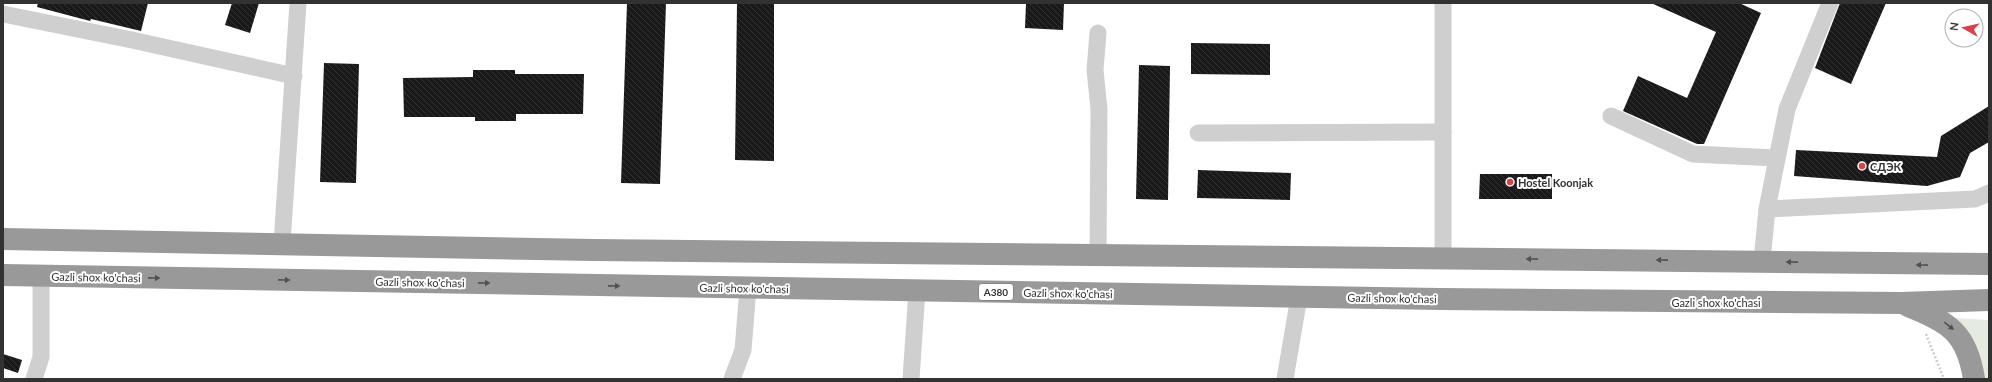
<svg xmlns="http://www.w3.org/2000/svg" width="1992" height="382" font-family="Lato,sans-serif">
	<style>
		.grass { fill: #e5ebdf }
		.building { fill: url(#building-back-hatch) }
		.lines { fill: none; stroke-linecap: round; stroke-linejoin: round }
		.path { stroke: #ccc; stroke-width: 2.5; stroke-dasharray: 2 2; stroke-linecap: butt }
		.minor { stroke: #cfcfcf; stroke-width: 17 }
		.highway { stroke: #999; stroke-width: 22 }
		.oneway { fill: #515151 }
		.poi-dot { fill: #dd404a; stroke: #fff; stroke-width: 1.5 }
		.labels { text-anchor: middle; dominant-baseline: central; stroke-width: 4; stroke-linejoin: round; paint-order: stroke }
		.shield { fill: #fff; stroke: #707070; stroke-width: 1 }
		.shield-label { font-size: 10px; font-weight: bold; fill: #323232 }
		.poi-label { font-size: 11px; font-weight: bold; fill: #323232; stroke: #fff; text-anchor: start }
		.street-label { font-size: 11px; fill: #323232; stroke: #fff }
	</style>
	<defs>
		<pattern id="building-back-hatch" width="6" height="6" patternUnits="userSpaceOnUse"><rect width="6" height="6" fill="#191919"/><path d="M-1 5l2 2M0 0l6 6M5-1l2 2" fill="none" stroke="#323232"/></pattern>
	</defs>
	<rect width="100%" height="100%" fill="#fff"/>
	<polygon class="grass" points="1954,318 1989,320 1989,376 1987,379 1983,379"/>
	<g class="building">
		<polygon points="38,3 148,3 141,31 91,19 90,21 37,7"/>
		<polygon points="232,3 259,3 250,33 225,25"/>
		<polygon points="627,3 666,3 660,184 621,183"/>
		<polygon points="737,3 774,3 774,161 735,160"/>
		<polygon points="1026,3 1064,3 1063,30 1025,28"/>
		<polygon points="1651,3 1739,3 1761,13 1704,144 1697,144 1623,111 1638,76 1687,98 1716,32"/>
		<polygon points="1840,3 1886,3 1851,84 1815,68"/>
		<polygon points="1191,43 1270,44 1270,75 1191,74"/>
		<polygon points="324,63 359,64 356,183 320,182"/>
		<polygon points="1139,65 1170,66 1168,200 1136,199"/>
		<polygon points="473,70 515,70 515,74 584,74 583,114 516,114 516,121 475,121 475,117 404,117 403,78 473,77"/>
		<polygon points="1989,106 1989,142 1970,153 1960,177 1927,186 1794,176 1796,150 1937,157 1941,136"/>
		<polygon points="1198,170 1291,173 1290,200 1197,198"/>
		<polygon points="1480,174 1552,174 1552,199 1479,199"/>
		<polygon points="3,354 22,360 18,373 3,368"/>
	</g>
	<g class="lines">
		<polyline class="path" points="1926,334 1944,379"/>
		<g class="minor">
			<polyline points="3,14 132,40 294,76"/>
			<polyline points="1611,116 1693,154 1776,158"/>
			<polyline points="1198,133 1443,132"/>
			<polyline points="1767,209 1975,199 1989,193"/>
			<polyline points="282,243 298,3"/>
			<polyline points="1098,255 1099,109 1095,70 1098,33"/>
			<polyline points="1443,258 1443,3"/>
			<polyline points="1762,261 1767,209 1787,109 1830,3"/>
			<polyline points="34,379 41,357 41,276"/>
			<polyline points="732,379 743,350 748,288"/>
			<polyline points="911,379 917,290"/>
			<polyline points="1285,379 1299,297"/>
		</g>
		<g class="highway">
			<polyline points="3,239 594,250 1989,264"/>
			<polyline points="3,275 1440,299 1901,303 1989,300"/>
			<path d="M1908,306C1949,322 1967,333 1974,379"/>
		</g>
	</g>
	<defs><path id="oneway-solid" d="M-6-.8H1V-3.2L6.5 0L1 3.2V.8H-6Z"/></defs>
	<g class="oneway">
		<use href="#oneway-solid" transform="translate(1532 259) rotate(-179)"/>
		<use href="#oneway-solid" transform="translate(1662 260) rotate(-179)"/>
		<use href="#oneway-solid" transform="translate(1792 262) rotate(-179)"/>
		<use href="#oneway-solid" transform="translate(1922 265) rotate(-179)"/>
		<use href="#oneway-solid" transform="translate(154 278) rotate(1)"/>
		<use href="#oneway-solid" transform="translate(284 280) rotate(1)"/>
		<use href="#oneway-solid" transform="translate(484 283) rotate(1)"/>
		<use href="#oneway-solid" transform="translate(614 286) rotate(1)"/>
		<use href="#oneway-solid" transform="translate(1949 326) rotate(39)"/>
	</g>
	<g class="poi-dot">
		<circle cx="1862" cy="166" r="4"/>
		<circle cx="1510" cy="182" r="4"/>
	</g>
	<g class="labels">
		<rect class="shield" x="979" y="284" width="34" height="16" rx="3"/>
		<g class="shield-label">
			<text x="996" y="292">A380</text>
		</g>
		<g class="poi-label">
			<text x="1870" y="166">СДЭК</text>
			<text x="1518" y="182">Hostel Koonjak</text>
		</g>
		<g class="street-label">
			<text transform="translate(96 277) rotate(1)">Gazli shox ko'chasi</text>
			<text transform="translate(420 282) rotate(1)">Gazli shox ko'chasi</text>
			<text transform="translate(744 288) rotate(1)">Gazli shox ko'chasi</text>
			<text transform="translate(1068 293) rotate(1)">Gazli shox ko'chasi</text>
			<text transform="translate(1392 298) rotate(1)">Gazli shox ko'chasi</text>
			<text x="1716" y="302">Gazli shox ko'chasi</text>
		</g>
	</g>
	<rect width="1992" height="382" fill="none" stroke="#323232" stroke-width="8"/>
	<g transform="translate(1964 28) rotate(278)"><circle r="19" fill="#ffffff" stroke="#adadad"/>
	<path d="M0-3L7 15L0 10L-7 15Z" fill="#dd404a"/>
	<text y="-6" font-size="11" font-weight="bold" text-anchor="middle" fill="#323232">N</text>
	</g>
</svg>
